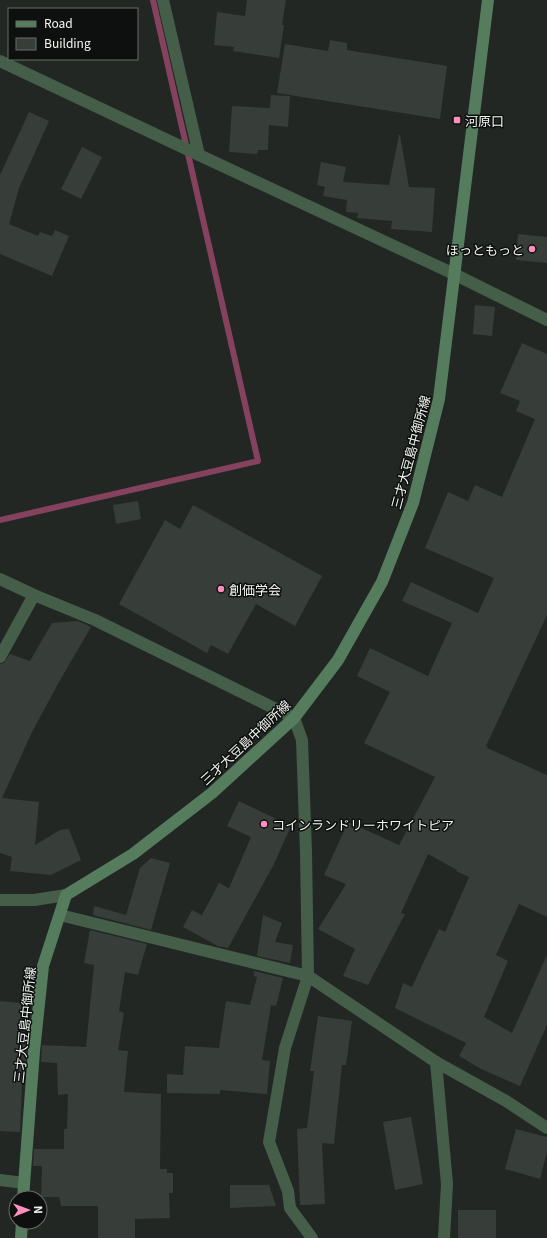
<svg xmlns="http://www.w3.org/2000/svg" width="547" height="1238" font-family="Georgia,'Noto Sans JP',serif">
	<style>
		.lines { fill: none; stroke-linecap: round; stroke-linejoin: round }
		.stream { stroke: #85425e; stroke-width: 6 }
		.building { fill: #373d38 }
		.minor { stroke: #455e4a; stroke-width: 12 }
		.tertiary { stroke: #455e4a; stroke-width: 12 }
		.secondary { stroke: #557d5d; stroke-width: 12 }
		.poi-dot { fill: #fe8ebc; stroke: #0d100e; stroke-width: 1.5 }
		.labels { text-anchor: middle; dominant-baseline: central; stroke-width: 3; stroke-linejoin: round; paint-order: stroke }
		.poi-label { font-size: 13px; fill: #f3f6f3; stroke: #0d100e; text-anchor: start }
		.street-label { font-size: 13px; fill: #f3f6f3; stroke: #0d100e }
	</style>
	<rect width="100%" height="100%" fill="#222723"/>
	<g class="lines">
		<polyline class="stream" points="0,520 258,461 153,0"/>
	</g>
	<g class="building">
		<polygon points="247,0 286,0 282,25 284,25 279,58 233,51 234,47 214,45 217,12 245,16"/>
		<polygon points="330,40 347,43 347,50 447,66 440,119 277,93 285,44 328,51"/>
		<polygon points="271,95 290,96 288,127 269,125 268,150 258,150 257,154 229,152 232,106 270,108"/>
		<polygon points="29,112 49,121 19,188 9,224 38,236 40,232 52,236 55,230 69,236 52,276 0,254 0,175"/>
		<polygon points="399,135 400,135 409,187 435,188 432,232 391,229 392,221 357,218 358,213 346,212 347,200 323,196 325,187 317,185 321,162 346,167 343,182 389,185"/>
		<polygon points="82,147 102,157 81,199 61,189"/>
		<polygon points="518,234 547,237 547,263 516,260"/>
		<polygon points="475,305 495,307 492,336 473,334"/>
		<polygon points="522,343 547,354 547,615 486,746 488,747 487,748 547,775 547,917 519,904 496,955 508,961 484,1017 512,1033 547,955 547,1025 520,1086 481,1069 459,1056 466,1043 395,1008 403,983 412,987 439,929 445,932 469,877 456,871 457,870 428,854 401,913 405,914 368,985 343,976 355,949 318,929 346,884 324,875 348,822 399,845 435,777 364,743 390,692 357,676 370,648 428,676 452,623 402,601 411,582 478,613 494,578 425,548 448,492 468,501 475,485 502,497 535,419 516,411 520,401 500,393"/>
		<polygon points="138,501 141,519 116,524 113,505"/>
		<polygon points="193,505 322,576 295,626 256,604 228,654 211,645 207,653 119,604 165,520 180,529"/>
		<polygon points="78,621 91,627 59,682 32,732 2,798 39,802 35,845 60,830 69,829 81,860 51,875 10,871 12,857 0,853 0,664 4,663 10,654 30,661 52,623"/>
		<polygon points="239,801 291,826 274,864 228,948 218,946 183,927 192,910 202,915 219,883 229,888 251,837 227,826"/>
		<polygon points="151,858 170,863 151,930 93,915 94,906 126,915 140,868"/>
		<polygon points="263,915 282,923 275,942 293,945 290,963 257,956"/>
		<polygon points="90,930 147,944 138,975 125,972 119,1011 124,1013 118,1050 128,1051 124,1092 161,1094 160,1169 167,1169 167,1173 173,1173 173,1193 169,1193 170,1218 135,1219 135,1238 98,1238 98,1206 61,1206 59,1197 41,1197 42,1166 33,1166 34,1149 64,1149 64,1129 67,1129 68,1094 58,1095 57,1063 41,1062 42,1045 86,1047 94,965 84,963"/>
		<polygon points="254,971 283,978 276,1006 271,1005 262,1060 270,1061 267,1094 220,1090 220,1094 167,1093 167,1074 183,1075 185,1046 219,1048 226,1001 250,1005 257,977 254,976"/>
		<polygon points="0,1001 22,1003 18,1043 27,1044 26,1061 23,1060 20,1132 0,1131"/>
		<polygon points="318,1016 352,1021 346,1065 342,1065 334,1144 322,1143 325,1204 300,1205 297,1129 307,1128 314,1071 310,1071"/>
		<polygon points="411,1117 423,1184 395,1190 383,1122"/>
		<polygon points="516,1129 547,1137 547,1152 540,1179 505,1169"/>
		<polygon points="230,1185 269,1185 276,1206 230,1208"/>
		<rect x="458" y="1210" width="38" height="28"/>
	</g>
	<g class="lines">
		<g class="minor">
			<polyline points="163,0 199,155"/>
			<polyline points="0,61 199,155 454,274 547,320"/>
			<polyline points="0,579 34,595 95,620 294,718 302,740 306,852 308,976 285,1048 269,1142 288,1191 290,1208 312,1238"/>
			<polyline points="0,657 34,595"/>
			<polyline points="60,915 308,976 436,1062 447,1184"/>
			<polyline points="436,1062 506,1101 547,1128"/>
			<polyline points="0,1180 24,1183"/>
		</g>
		<g class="tertiary">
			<polyline points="0,900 34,900 66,895"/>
			<polyline points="444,1238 447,1184"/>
		</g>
		<g class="secondary">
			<polyline points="23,1198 34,1051 43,966 66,895 133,854 212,793 294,718 338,660 382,582 413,503 439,399 488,0"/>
			<polyline points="21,1238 22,1222"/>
		</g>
	</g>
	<g class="poi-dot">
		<rect x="453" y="116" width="8" height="8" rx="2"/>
		<circle cx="532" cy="249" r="4"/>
		<circle cx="221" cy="589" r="4"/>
		<circle cx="264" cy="824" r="4"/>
	</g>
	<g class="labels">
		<g class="poi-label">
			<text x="465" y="120">河原口</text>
			<text x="524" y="249" text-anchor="end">ほっともっと</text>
			<text x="229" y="589">創価学会</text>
			<text x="272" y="824">コインランドリーホワイトピア</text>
		</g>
		<g class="street-label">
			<text transform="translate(410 452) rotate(-75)">三才大豆島中御所線</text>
			<text transform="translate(245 742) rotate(-43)">三才大豆島中御所線</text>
			<text transform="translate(24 1025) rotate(-84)">三才大豆島中御所線</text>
		</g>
	</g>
	<rect x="8" y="8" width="130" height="52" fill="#0d100e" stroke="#696c6a"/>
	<rect x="16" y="21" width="20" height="6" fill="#557d5d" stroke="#696c6a"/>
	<text x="44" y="28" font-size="12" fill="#f3f6f3">Road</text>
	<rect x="16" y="38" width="20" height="12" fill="#373d38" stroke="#696c6a"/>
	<text x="44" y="48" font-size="12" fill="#f3f6f3">Building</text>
	<g transform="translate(28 1210) rotate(89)"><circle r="19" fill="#0d100e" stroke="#696c6a"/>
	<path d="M0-3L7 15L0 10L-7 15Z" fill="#fe8ebc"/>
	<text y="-6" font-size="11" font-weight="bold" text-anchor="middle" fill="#f3f6f3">N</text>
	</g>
</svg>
